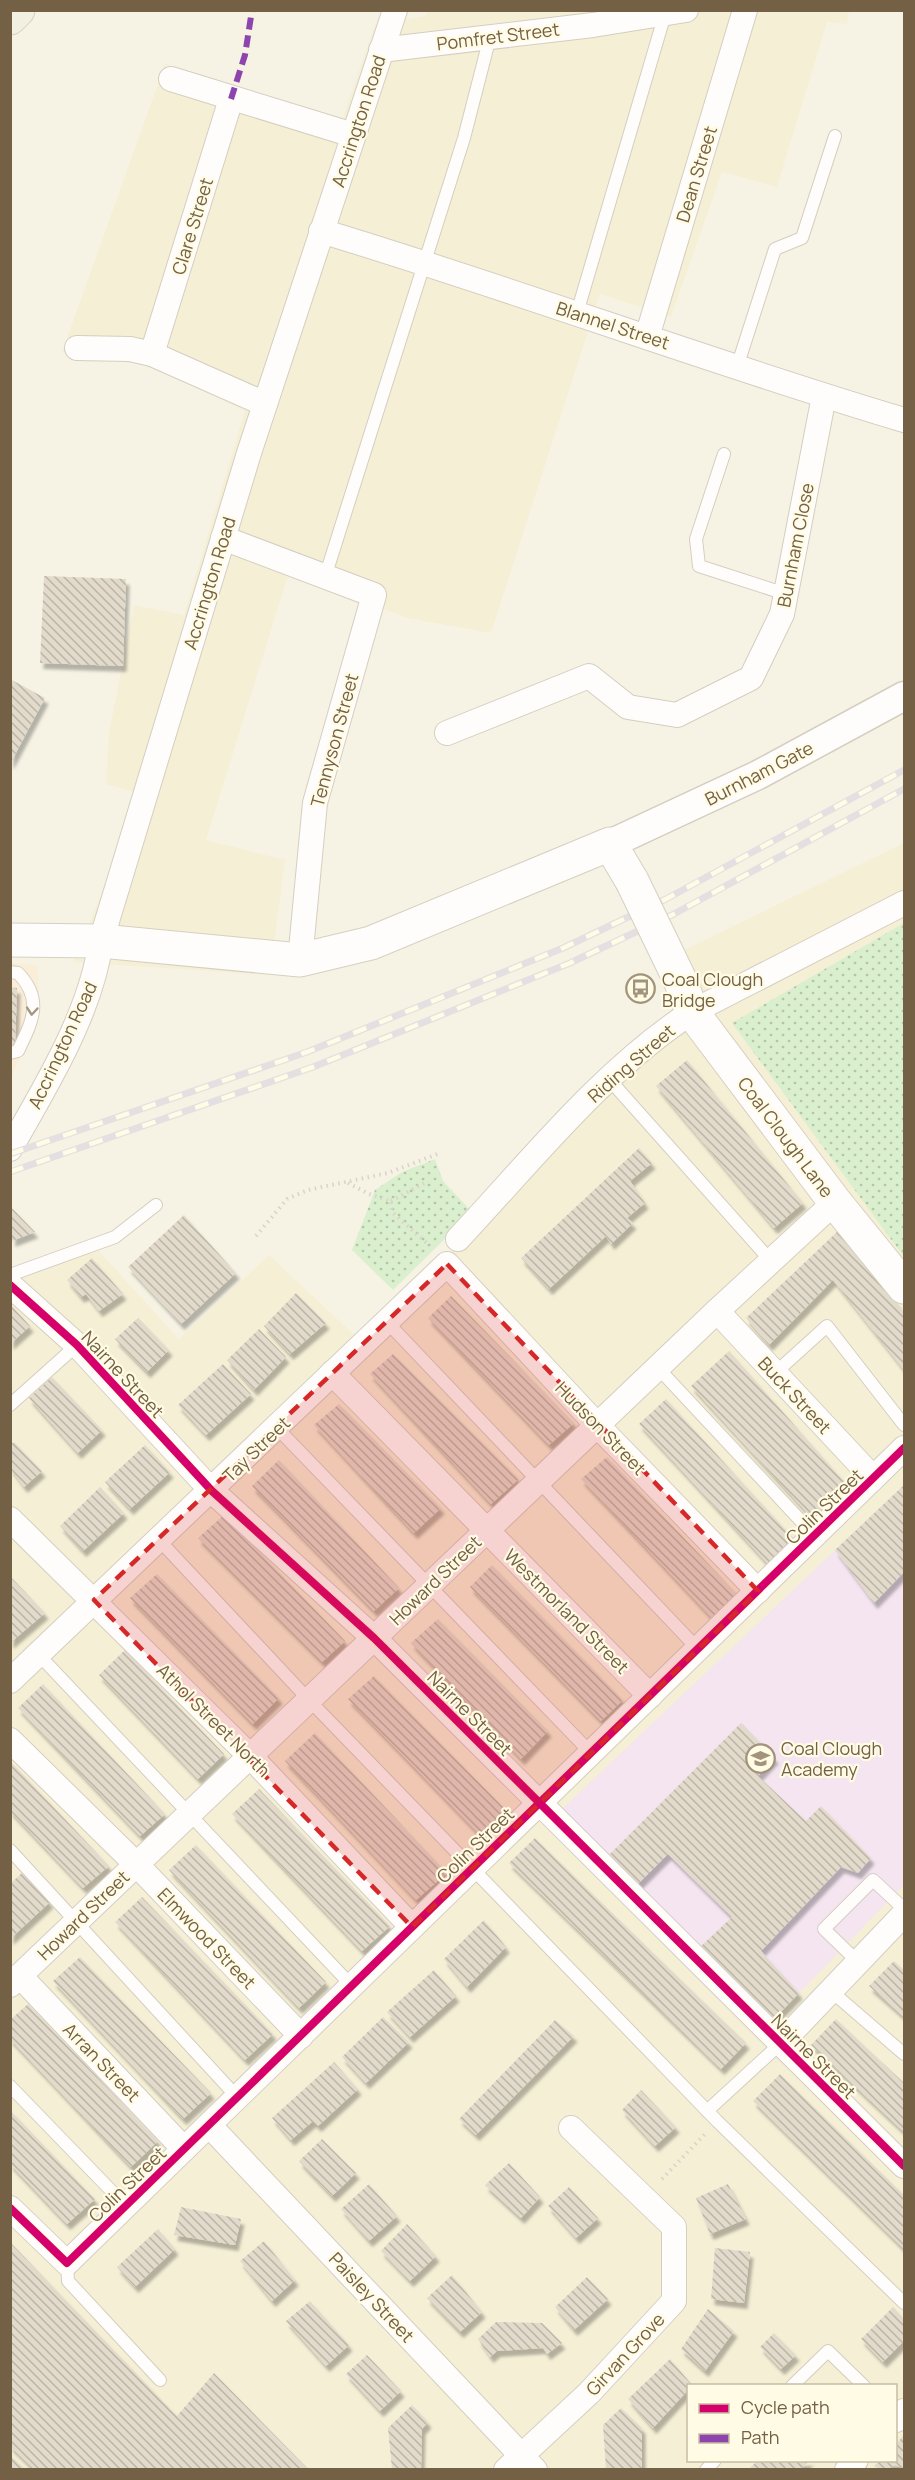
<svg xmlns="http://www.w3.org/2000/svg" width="915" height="2480" font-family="Manrope,sans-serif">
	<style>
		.residential { fill: #f5efd6; fill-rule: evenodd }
		.commercial { fill: #fbeed8 }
		.education { fill: #f5e5f0 }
		.park { fill: url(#park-dots) }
		.building { fill: url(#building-back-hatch); filter: url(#shadow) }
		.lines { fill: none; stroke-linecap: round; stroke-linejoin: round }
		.service-casing { stroke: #d5cec0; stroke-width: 14 }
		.minor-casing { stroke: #d5cec0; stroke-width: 26 }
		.tertiary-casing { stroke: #d5cec0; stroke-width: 31 }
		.secondary-casing { stroke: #d6d0c1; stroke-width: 35 }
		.primary-casing { stroke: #d5cfc2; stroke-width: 35 }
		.path { stroke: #d9d3c9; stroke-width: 4; stroke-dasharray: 1.5 4.5; stroke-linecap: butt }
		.service { stroke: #fefdfb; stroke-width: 12 }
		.minor { stroke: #fefdfb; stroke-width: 24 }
		.tertiary { stroke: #fefdfb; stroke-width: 28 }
		.secondary { stroke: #fefdfb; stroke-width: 33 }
		.primary { stroke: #f2f0e1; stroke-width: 33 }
		.rail-casing { stroke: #e4e0e2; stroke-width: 7 }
		.rail { stroke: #fffbe4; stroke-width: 4.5; stroke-dasharray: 14; stroke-linecap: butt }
		.secondary-bridge-casing { stroke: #d6d0c1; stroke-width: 35; stroke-linecap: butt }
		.secondary-bridge { stroke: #fefdfb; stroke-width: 33 }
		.quiet { stroke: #8e44ad; stroke-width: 6; stroke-dasharray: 12 6; stroke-linecap: butt }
		.cycleway-casing { stroke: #fffbe4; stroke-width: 11 }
		.cycleway { stroke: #d6006c; stroke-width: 8 }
		.oneway { stroke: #a49784 }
		.marked { fill: #d62828; fill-opacity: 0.2; stroke: #d62828; stroke-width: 4.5; stroke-dasharray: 12 8; stroke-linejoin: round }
		.labels { text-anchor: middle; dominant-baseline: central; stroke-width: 4.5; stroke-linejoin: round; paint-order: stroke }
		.street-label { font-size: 18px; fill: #746044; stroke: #fffbe4 }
		.poi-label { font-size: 18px; fill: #746044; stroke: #fffbe4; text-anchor: start }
	</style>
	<defs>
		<pattern id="park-dots" width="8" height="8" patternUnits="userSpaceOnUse" patternTransform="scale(1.5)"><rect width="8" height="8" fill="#daefcd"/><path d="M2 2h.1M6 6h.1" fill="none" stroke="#b5c5a8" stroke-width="1.8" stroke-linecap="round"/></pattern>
		<pattern id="building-back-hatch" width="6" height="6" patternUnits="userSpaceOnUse" patternTransform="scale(1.5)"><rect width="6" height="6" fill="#e2dbcc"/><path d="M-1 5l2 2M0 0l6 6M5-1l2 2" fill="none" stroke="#bcb5a7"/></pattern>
		<filter id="shadow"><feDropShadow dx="3.5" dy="6" stdDeviation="1.5" flood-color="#0004"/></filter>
	</defs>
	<rect width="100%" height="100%" fill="#f6f3e4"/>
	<g class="residential">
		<polygon points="428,11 849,11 847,24 827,22 777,187 722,172 671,317 600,294 491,633 407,618 289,572 206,840 285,860 270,975 73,962 117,857 134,792 106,784 109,733 134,605 184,615 245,411 140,362 62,352 165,64 342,120 375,25 426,16"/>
		<path d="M904,843V2469L11,2470V1277L99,1251L179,1339L269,1255L365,1345L449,1269L452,1252L460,1241L609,1079L699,1014L680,952ZM688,2386H896V2460H688Z"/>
	</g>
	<polygon class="commercial" points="11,963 37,965 40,1011 11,1079"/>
	<polygon class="education" points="904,1485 904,1885 771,2022 562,1809"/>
	<g class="park">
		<polygon points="904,923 904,1257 732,1023"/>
		<polygon points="435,1159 443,1181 472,1212 393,1290 352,1250 375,1190 402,1172"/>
	</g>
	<g class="building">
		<polygon points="44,576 126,579 123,666 40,663"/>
		<polygon points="10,679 45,698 10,764"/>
		<polygon points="10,987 17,988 15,1046 10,1046"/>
		<polygon points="687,1060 803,1203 774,1228 656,1086"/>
		<polygon points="639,1148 652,1163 630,1181 645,1203 627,1218 633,1223 611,1244 606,1236 549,1289 521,1258"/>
		<polygon points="10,1206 35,1232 12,1241"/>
		<polygon points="184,1215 236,1273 181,1324 128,1267"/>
		<polygon points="839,1230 904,1312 904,1370 833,1280 769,1345 746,1318"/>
		<polygon points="92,1258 123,1294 99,1311 86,1294 81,1297 67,1280"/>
		<polygon points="296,1293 326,1323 290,1354 264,1326"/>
		<polygon points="451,1296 574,1423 549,1445 428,1318"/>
		<polygon points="10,1304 30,1326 10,1344"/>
		<polygon points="138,1318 169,1350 147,1372 115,1339"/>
		<polygon points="259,1329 286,1357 254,1390 227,1360"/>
		<polygon points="729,1351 848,1486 812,1518 691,1386"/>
		<polygon points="393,1354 519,1479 491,1504 370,1374"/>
		<polygon points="223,1364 251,1394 206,1435 178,1405"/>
		<polygon points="52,1377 102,1430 78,1453 29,1398"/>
		<polygon points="666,1399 795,1540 768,1564 639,1424"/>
		<polygon points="339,1404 441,1508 414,1533 314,1425"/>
		<polygon points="14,1442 42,1471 24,1487 10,1468 10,1445"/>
		<polygon points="145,1445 170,1472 130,1509 105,1482"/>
		<polygon points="607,1457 737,1594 713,1619 581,1479"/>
		<polygon points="279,1460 399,1588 374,1611 252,1486"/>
		<polygon points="904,1485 904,1572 874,1603 835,1550"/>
		<polygon points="100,1487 124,1513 83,1551 60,1526"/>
		<polygon points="224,1515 345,1641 322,1662 198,1538"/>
		<polygon points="492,1565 623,1700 601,1721 470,1587"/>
		<polygon points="157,1574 279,1698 253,1724 130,1598"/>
		<polygon points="10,1576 45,1613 10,1643"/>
		<polygon points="438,1619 548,1731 521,1759 411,1643"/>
		<polygon points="125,1650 224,1754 198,1779 99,1675"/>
		<polygon points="374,1676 509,1813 482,1837 348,1699"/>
		<polygon points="43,1684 165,1814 140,1836 18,1708"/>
		<polygon points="741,1723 775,1758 758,1776 806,1821 821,1806 871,1858 858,1873 841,1867 761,1951 799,1993 771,2022 698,1949 732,1917 668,1854 637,1885 608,1856"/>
		<polygon points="315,1733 447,1873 416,1900 285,1761"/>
		<polygon points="10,1761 109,1866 83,1888 10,1811"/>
		<polygon points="259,1789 390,1926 362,1951 232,1814"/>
		<polygon points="535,1838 746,2043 721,2069 509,1863"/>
		<polygon points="196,1845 326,1982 299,2008 169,1870"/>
		<polygon points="23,1872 50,1902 10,1939 10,1884"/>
		<polygon points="142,1897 273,2034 245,2060 115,1922"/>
		<polygon points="484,1920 506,1947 467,1987 444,1959"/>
		<polygon points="80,1957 211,2093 183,2119 53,1981"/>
		<polygon points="894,1961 904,1970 904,2017 869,1986"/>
		<polygon points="434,1970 456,1996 410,2037 387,2012"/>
		<polygon points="28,2004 158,2141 131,2167 10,2039 10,2020"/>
		<polygon points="383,2017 409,2042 366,2083 342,2057"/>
		<polygon points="836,2019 904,2083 904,2132 811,2045"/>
		<polygon points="555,2020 574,2036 476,2135 459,2119"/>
		<polygon points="334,2062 358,2089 318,2126 313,2121 291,2140 272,2118"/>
		<polygon points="780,2074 904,2195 904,2249 753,2101"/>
		<polygon points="641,2090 676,2127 655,2146 622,2110"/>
		<polygon points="10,2110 95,2199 67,2224 10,2164"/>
		<polygon points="322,2139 356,2173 332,2196 299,2161"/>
		<polygon points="509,2163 540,2197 521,2218 485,2185"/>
		<polygon points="369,2184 397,2216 369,2241 341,2209"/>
		<polygon points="728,2184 746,2219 710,2234 696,2198"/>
		<polygon points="569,2187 598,2218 576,2238 548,2206"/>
		<polygon points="181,2207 241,2219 235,2245 174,2235"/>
		<polygon points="407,2224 436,2256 410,2281 381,2251"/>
		<polygon points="158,2229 175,2249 135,2287 117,2267"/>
		<polygon points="264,2241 295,2280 272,2301 240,2261"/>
		<polygon points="10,2242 177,2416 214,2373 308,2469 34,2469 10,2446"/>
		<polygon points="715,2248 750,2252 744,2303 711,2299"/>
		<polygon points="452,2275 482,2312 460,2332 427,2298"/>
		<polygon points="587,2277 608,2299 574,2330 555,2307"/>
		<polygon points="310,2301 349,2345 326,2366 286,2321"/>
		<polygon points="893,2307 904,2319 904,2341 883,2362 861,2339"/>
		<polygon points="708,2309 734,2331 705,2371 681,2349"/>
		<polygon points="496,2322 542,2323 562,2343 547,2354 543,2348 497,2351 490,2357 478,2339"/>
		<polygon points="774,2333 796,2355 781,2369 760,2347"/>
		<polygon points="367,2355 401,2391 380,2411 346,2374"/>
		<polygon points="670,2359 692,2385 688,2385 688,2390 653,2428 628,2399"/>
		<polygon points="412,2405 428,2422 422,2429 421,2469 392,2469 388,2428"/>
		<polygon points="621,2408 642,2428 642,2469 606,2469 603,2425"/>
		<polygon points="904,2435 904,2469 894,2464 889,2469 879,2469 874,2466 880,2460 896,2460 896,2444"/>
		<polygon points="10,2455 25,2469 10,2469"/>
		<polygon points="758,2460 810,2460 801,2469 749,2469"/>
	</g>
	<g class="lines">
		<defs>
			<g id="service">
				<polyline points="577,313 665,14"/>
				<polyline points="737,367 775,249 802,238 835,136"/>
				<polyline points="724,454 696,539 699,566 786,594"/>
				<polyline points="325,577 464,138 490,37"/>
				<path d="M10,972L18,973C44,1000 32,1022 18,1051L10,1053"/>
				<polyline points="608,1078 771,1261"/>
				<polyline points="10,1275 115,1237 156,1205"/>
				<polyline points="386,1321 698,1649"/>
				<polyline points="658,1368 814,1535"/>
				<polyline points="775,1373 827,1326 904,1425"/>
				<polyline points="10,1405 77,1345"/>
				<polyline points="277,1428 591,1753"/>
				<polyline points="159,1540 309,1700 717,2121 904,2303"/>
				<polyline points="38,1654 352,1986"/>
				<polyline points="10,1850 238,2098"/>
				<polyline points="858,1962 824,1929 873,1880 904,1909"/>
				<polyline points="831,1991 904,2054"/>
				<polyline points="10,2086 126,2206"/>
				<polyline points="707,2111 780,2044"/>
				<polyline points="67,2263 68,2281 160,2380"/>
				<polyline points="792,2386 828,2351 864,2386"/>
				<polyline points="706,2470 715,2460"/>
			</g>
			<g id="minor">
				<polyline points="381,50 593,25 686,10"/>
				<polyline points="171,79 353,135"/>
				<path d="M321,231C517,290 709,362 904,420"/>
				<polyline points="647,337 745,10"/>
				<polyline points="77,348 130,349 152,354 265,404"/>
				<polyline points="152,354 231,99"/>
				<polyline points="223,538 374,595 315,803 300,960"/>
				<polyline points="447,733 589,676 628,707 677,715 751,678 782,614 824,396"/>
				<path d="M10,1149C46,1086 91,1013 101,941L249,453L395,10"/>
				<path d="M458,1239C531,1161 603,1070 692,1012L904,903"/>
				<polyline points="10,1285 77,1345 212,1491 374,1638 904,2166"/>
				<polyline points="717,1311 873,1478"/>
				<polyline points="332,1373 650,1696"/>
				<polyline points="10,1519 250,1756 412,1927"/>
				<polyline points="10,1681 447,1264 597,1425 758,1591"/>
				<polyline points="10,1740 137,1865 301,2036"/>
				<polyline points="20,1976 184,2149"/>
				<polyline points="10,1985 717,1311 835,1202"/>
				<polyline points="780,2044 904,1914"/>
				<polyline points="209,2125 535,2470"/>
				<polyline points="10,2208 67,2263 904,1448"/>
				<polyline points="896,2420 904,2411"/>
				<polyline points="506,2470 589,2393 674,2301 674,2227 571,2128"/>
				<polyline points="847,2470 856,2460"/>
			</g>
			<polyline id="tertiary" points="610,844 758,775 904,696"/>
			<g id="secondary">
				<polyline points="10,940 101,941 300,960 371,943 610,844 632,881"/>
				<polyline points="680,980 692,1012 835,1202 904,1287"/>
			</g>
			<polyline id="primary" points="10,18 18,10"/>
		</defs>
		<use href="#service" class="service-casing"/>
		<use href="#minor" class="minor-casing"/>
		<use href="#tertiary" class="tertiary-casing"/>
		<use href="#secondary" class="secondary-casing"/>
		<use href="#primary" class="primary-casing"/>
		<g class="path">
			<polyline points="348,1183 369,1194 391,1201 392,1212 430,1246"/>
			<polyline points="391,1201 428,1181"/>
			<polyline points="256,1236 287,1199 308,1190 388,1173 440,1153"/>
			<polyline points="662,2179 705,2134"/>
		</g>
		<use href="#service" class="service"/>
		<use href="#minor" class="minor"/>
		<use href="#tertiary" class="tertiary"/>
		<use href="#secondary" class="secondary"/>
		<use href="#primary" class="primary"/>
		<defs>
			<g id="rail">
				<polyline points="10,1154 307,1052 563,948 666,899 904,770"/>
				<polyline points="10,1172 313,1067 570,963 674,914 904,789"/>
			</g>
		</defs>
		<use href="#rail" class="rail-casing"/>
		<use href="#rail" class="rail"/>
		<defs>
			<polyline id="secondary-bridge" points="632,881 680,980"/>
		</defs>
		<use href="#secondary-bridge" class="secondary-bridge-casing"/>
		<use href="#secondary-bridge" class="secondary-bridge"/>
		<polyline class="quiet" points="231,99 245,55 252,10"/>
		<defs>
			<g id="cycleway">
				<polyline points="10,1285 77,1345 212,1491 374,1638 904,2166"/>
				<polyline points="10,2208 67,2263 904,1448"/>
			</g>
		</defs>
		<use href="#cycleway" class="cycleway-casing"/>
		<use href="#cycleway" class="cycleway"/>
	</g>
	<defs><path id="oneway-chevron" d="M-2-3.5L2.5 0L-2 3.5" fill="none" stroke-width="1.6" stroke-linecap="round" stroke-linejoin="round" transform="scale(1.5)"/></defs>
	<use class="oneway" href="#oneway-chevron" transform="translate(32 1011) rotate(95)"/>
	<path class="marked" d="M447,1264L758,1591L412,1927L94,1600Z"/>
	<defs>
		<symbol id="bus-ring" viewBox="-11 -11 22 22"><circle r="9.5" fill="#fffbe4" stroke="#a2937c" stroke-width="1.5"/><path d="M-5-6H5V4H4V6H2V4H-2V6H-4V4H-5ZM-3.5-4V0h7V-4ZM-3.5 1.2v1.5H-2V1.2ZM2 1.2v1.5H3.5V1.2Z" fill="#a2937c"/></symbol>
		<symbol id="school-ring" viewBox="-11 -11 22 22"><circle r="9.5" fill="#fffbe4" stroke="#a2937c" stroke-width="1.5"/><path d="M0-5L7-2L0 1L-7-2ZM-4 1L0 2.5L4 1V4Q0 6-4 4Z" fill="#a2937c"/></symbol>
	</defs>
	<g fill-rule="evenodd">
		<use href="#bus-ring" x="624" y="972" width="33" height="33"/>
		<use href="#school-ring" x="744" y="1742" width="33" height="33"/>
	</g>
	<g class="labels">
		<g class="street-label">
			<text transform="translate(498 36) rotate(-7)">Pomfret Street</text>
			<text transform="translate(358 121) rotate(-72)">Accrington Road</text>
			<text transform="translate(696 174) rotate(-73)">Dean Street</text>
			<text transform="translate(192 226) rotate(-73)">Clare Street</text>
			<text transform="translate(613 325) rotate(18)">Blannel Street</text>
			<text transform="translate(795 545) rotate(-79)">Burnham Close</text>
			<text transform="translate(209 583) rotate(-73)">Accrington Road</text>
			<text transform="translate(334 740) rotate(-75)">Tennyson Street</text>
			<text transform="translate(759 773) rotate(-27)">Burnham Gate</text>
			<text transform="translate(62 1045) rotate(-65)">Accrington Road</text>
			<text transform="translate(631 1063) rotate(-41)">Riding Street</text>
			<text transform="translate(786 1137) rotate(53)">Coal Clough Lane</text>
			<text transform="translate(123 1374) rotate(47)">Nairne Street</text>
			<text transform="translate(795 1395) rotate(47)">Buck Street</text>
			<text transform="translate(601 1428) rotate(46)">Hudson Street</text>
			<text transform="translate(256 1449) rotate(-44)">Tay Street</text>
			<text transform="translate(824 1506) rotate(-44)">Colin Street</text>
			<text transform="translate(435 1580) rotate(-44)">Howard Street</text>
			<text transform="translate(567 1611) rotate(45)">Westmorland Street</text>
			<text transform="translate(470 1713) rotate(45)">Nairne Street</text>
			<text transform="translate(214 1720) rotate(45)">Athol Street North</text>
			<text transform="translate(475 1845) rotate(-44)">Colin Street</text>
			<text transform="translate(83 1915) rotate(-44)">Howard Street</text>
			<text transform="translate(207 1938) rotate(46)">Elmwood Street</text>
			<text transform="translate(814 2056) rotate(45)">Nairne Street</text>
			<text transform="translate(102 2062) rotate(46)">Arran Street</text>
			<text transform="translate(127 2184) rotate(-44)">Colin Street</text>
			<text transform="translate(372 2297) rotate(47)">Paisley Street</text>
			<text transform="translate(625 2354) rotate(-47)">Girvan Grove</text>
		</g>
		<g class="poi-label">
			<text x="662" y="979">Coal Clough<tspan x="662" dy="21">Bridge</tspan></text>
			<text x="781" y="1748">Coal Clough<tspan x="781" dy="21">Academy</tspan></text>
		</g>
	</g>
	<rect width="915" height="2480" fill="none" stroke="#746044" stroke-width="24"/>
	<rect x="687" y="2384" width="210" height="78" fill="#fffbe4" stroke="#c7bda4" stroke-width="1.5"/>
	<rect x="699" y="2404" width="30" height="9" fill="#d6006c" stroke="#c7bda4" stroke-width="1.5"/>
	<text x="741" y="2414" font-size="18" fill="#746044">Cycle path</text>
	<rect x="699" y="2434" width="30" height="9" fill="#8e44ad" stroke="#c7bda4" stroke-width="1.5"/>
	<text x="741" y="2444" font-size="18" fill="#746044">Path</text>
</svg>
